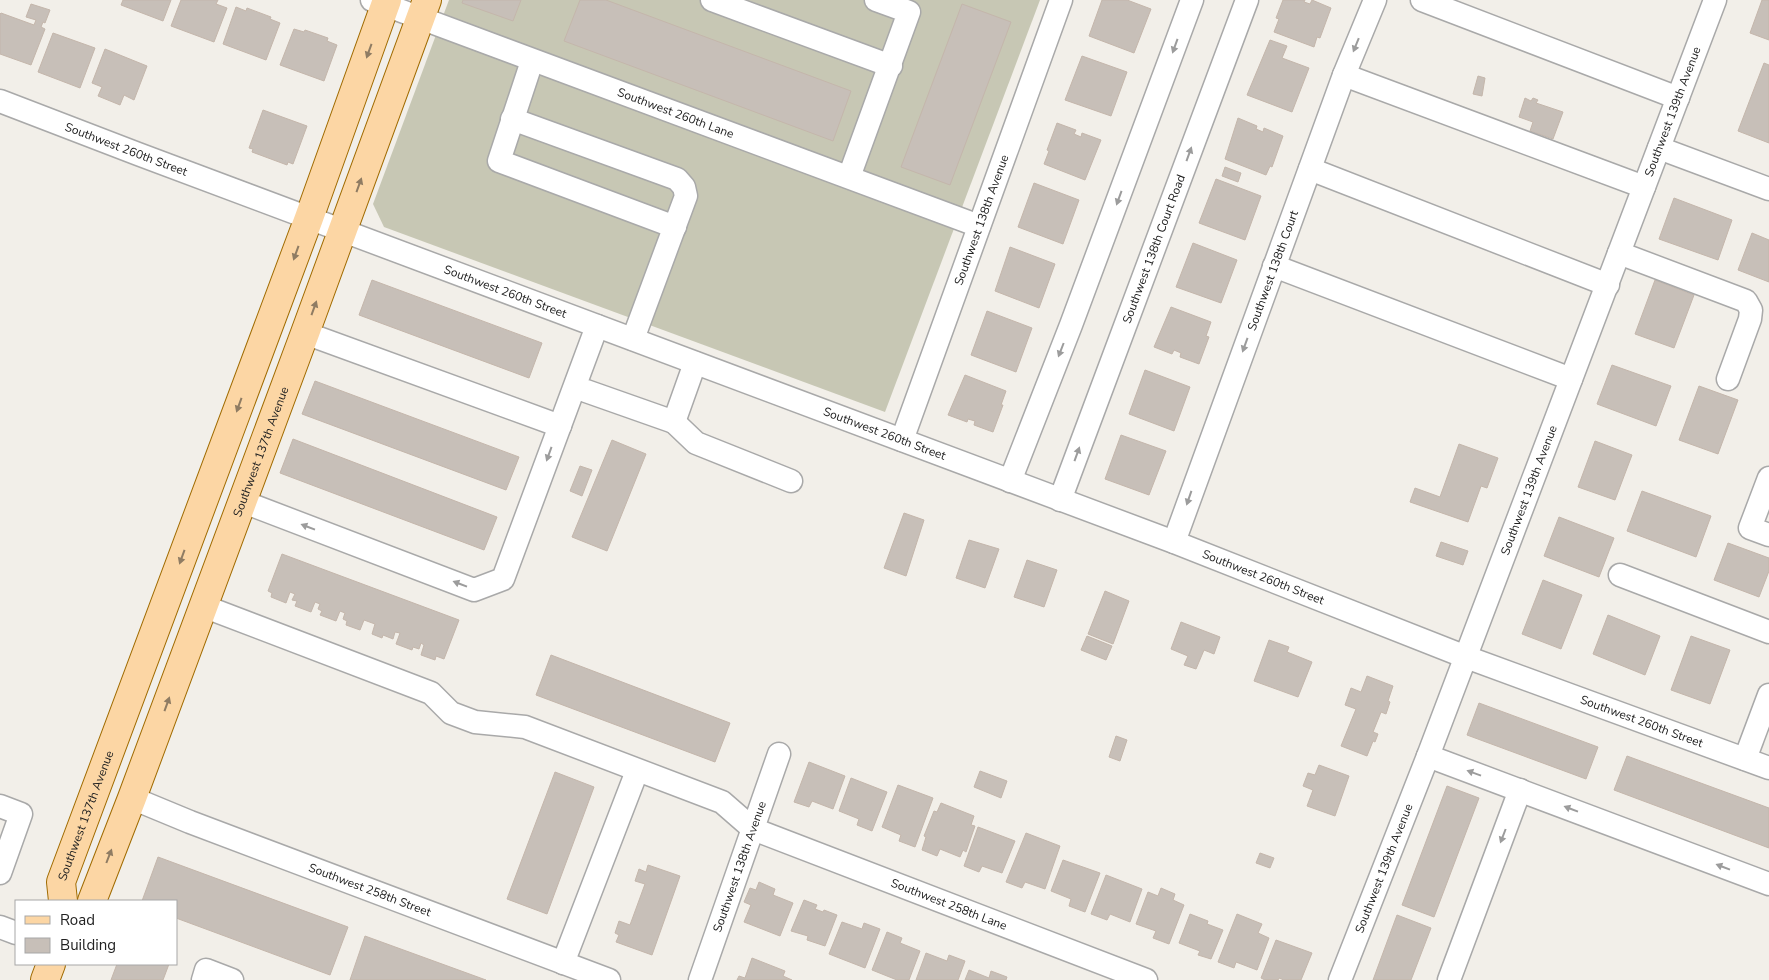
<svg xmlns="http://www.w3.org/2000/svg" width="1769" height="980" font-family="'Nunito Sans',sans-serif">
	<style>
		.construction { fill: #c7c7b4 }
		.building { fill: #c7bfb8; stroke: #c4b6ab }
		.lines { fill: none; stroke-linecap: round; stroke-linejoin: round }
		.minor-casing { stroke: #a9a9a9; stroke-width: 25 }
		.major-casing { stroke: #a06b00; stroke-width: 30 }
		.minor { stroke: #fff; stroke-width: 22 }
		.major { stroke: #fcd6a4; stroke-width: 28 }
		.oneway { fill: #9c9c9c }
		.oneway2 { fill: #8f7c63 }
		.labels { text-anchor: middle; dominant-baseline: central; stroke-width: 4; stroke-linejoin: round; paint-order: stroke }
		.street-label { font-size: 12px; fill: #222; stroke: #fff }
	</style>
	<rect width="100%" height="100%" fill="#f2efe9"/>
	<polygon class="construction" points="449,0 1040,0 885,412 384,227 373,204"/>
	<g class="building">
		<polygon points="123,0 171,0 163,21 121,5"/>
		<polygon points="181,0 218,0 216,4 227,8 214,42 171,26"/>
		<polygon points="463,0 521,0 513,21 462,3"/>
		<polygon points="580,0 606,0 851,91 833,141 564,41"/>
		<polygon points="1102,0 1127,0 1151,9 1134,53 1089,36"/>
		<polygon points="1283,0 1305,0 1304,2 1310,4 1312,0 1331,8 1320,38 1317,37 1314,47 1274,32 1279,19 1276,18"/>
		<polygon points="1762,0 1769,0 1769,40 1750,33"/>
		<polygon points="31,4 50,10 45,23 43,22 41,27 45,29 31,65 0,54 0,14 1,13 34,25 36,20 26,17"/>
		<polygon points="962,4 1011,22 950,185 901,167"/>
		<polygon points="236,7 246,11 247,8 271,17 270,19 280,23 266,60 223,44"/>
		<polygon points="294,29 304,32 305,30 328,38 327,41 337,45 324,81 280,65"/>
		<polygon points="53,33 95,48 80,88 38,72"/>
		<polygon points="1270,40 1287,46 1282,58 1309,68 1292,112 1247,95"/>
		<polygon points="105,49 147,66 134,100 124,95 120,105 98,96 102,87 92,83"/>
		<polygon points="1082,56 1127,72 1111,116 1065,100"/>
		<polygon points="1764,63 1769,65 1769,143 1738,131"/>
		<polygon points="1478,76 1485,78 1482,96 1473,94"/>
		<polygon points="1525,98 1531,101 1533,98 1538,100 1536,103 1563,112 1553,139 1530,131 1533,122 1519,117"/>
		<polygon points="263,110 307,126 293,164 288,162 287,165 252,152 253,149 249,148"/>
		<polygon points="1238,118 1257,126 1256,129 1263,132 1264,128 1283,136 1272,167 1270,166 1266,175 1225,159"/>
		<polygon points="1057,123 1076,130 1074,134 1081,137 1082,133 1101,140 1085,180 1044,164 1049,151 1047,150"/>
		<polygon points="1225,167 1241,173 1238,182 1222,176"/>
		<polygon points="1216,179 1261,196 1245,240 1199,223"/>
		<polygon points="1034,183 1079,200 1063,244 1018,227"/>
		<polygon points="1674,198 1732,220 1718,260 1659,239"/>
		<polygon points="1752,233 1769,240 1769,282 1738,270"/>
		<polygon points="1193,243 1237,260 1221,303 1176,287"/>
		<polygon points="1010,247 1055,264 1039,308 995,291"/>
		<polygon points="372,280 542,343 529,378 359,315"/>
		<polygon points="1655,280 1694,295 1674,348 1635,334"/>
		<polygon points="1171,307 1211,322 1206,336 1209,337 1199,364 1180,357 1181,353 1174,350 1172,354 1154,347"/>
		<polygon points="987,311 1032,328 1016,372 971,355"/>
		<polygon points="1612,365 1671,386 1656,426 1597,404"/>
		<polygon points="1145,370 1190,387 1174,431 1129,414"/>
		<polygon points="965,375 1006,391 1001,405 1003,405 993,432 974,425 975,421 968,419 967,422 948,415"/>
		<polygon points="315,381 519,457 506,490 302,414"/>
		<polygon points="1699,386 1738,400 1718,454 1679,440"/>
		<polygon points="1121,435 1166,451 1149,495 1105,479"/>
		<polygon points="293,439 497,517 484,550 280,473"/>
		<polygon points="612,440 646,454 607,551 572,537"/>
		<polygon points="1595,441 1632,455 1615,500 1578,487"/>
		<polygon points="1459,444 1498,458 1487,488 1481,486 1468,522 1410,502 1415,488 1440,497"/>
		<polygon points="580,466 592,470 582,496 570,491"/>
		<polygon points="1642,491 1711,516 1696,557 1627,531"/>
		<polygon points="904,513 924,520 906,576 884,568"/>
		<polygon points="1559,517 1614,538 1599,577 1544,556"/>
		<polygon points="969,540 999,549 985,588 956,578"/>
		<polygon points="1441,542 1468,551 1463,565 1436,556"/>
		<polygon points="1728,543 1769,558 1769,571 1759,597 1714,580"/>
		<polygon points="282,554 459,620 444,659 436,656 435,660 421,655 424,645 421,643 419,649 413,647 412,650 396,644 400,633 395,632 393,639 383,635 382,638 372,634 375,624 364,620 360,630 346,625 347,621 343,619 345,613 340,611 336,621 320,615 322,611 318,609 320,604 315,602 311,612 295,606 297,601 292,600 295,594 290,592 286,603 271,597 272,593 268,591"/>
		<polygon points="1027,560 1057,570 1044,607 1014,597"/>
		<polygon points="1543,580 1582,595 1561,649 1522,634"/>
		<polygon points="1105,591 1129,601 1113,644 1088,634"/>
		<polygon points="1608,615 1660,636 1645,675 1593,654"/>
		<polygon points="1181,622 1220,637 1214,654 1204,650 1196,669 1184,665 1188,656 1171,649"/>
		<polygon points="1087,636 1112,646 1106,660 1081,650"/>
		<polygon points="1691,636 1730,650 1710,704 1671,690"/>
		<polygon points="1269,640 1289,647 1287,652 1312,662 1298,697 1254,681"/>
		<polygon points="551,655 730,723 715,762 536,695"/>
		<polygon points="1367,676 1393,686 1388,701 1390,702 1386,714 1381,712 1373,732 1378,734 1375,742 1373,741 1367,756 1341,746 1356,709 1345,705 1351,688 1361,692"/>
		<polygon points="1479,703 1598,747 1586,779 1467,735"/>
		<polygon points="1116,736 1127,740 1120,761 1109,757"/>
		<polygon points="1627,756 1769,808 1769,848 1614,790"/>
		<polygon points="809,762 845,776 833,809 812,801 809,807 794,802"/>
		<polygon points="1319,765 1349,776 1335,816 1307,806 1313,790 1303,786 1308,773 1315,775"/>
		<polygon points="980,771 1007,781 1001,798 974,787"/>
		<polygon points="555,772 594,787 547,914 507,899"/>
		<polygon points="851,778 887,792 872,831 857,825 859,819 839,811"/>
		<polygon points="898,785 933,798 915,847 899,841 901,835 882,827"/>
		<polygon points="1447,786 1479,798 1434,917 1402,905"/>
		<polygon points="941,803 974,816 971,825 975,826 966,852 963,850 960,857 940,849 937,856 922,850 926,837 924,836 934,811 937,812"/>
		<polygon points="978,827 1015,841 1002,873 982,866 979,872 964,866"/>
		<polygon points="1026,833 1060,846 1045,889 1025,882 1022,888 1006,882"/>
		<polygon points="1260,853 1274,858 1270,868 1256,863"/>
		<polygon points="158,857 348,927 330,975 176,918 176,901 142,901"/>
		<polygon points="1063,860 1100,873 1085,912 1069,906 1071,899 1051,891"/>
		<polygon points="648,865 680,876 652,955 616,942 619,935 615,933 619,921 630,925 645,884 635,881 639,869 646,872"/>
		<polygon points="1106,875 1142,889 1130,922 1110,914 1107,920 1091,914"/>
		<polygon points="759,882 775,889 773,895 793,903 780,936 744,922 751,905 744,902 750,888 756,890"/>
		<polygon points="1161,888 1175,894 1173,900 1184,905 1169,944 1153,938 1156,931 1136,924 1148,892 1158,896"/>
		<polygon points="804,900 817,905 815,909 823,912 824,910 837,915 825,946 807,940 808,936 791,931"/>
		<polygon points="1190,914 1208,921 1207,924 1223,930 1211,959 1198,955 1200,951 1179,943"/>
		<polygon points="1237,914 1262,924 1258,933 1269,938 1257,970 1236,962 1234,968 1218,962"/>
		<polygon points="1397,915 1431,928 1411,980 1373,980"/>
		<polygon points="842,922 862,929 864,923 880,929 865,968 829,954"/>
		<polygon points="887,932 902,938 900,943 920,951 909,980 897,980 872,970"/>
		<polygon points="365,936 486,980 350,980"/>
		<polygon points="1276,940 1312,953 1301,980 1284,980 1279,978 1278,980 1265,980 1261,978"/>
		<polygon points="926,953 947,961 949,955 965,961 958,980 916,980"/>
		<polygon points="752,958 785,971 783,976 792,980 737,980 739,976 745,978"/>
		<polygon points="117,964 169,964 163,980 111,980"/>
		<polygon points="969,970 989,978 991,971 1007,977 1006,980 965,980"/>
	</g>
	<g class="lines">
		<defs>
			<g id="minor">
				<path id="s1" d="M372,0L979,226"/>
				<polyline points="712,0 891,66"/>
				<polyline points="1422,0 1678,98"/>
				<polyline points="532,61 499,161 675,227"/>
				<polyline points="1344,75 1644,187"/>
				<path id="s2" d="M0,101L138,154L1174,542L1466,657L1769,768"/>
				<polyline points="512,119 677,179 684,187 686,196 633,339"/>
				<polyline points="1659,148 1769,189"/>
				<polyline points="1310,169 1608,285"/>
				<polyline points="849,177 909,12 876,0"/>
				<polyline points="1619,253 1746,301 1751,310 1750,319 1728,379"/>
				<polyline points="1274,266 1571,379"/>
				<polyline points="305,333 560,426"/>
				<polyline points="586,391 674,422 695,363"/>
				<polyline points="674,422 696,443 791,481"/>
				<path id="s3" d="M902,440L1061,0"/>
				<polyline points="1769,478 1750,528 1769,535"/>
				<polyline points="1010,481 1071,325 1192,0"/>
				<path id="s4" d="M1060,500L1247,0"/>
				<polyline points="241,501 474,590 503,579 597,326"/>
				<path id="s5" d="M1174,542L1344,75L1375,0"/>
				<polyline points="1620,575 1769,632"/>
				<path id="s6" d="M203,606L431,693L451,713L475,722L525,727L722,802L753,829L1146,980"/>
				<polyline points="1428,756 1769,884"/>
				<polyline points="1745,759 1769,695"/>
				<path id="s7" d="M132,798L190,822L609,980"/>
				<polyline points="0,806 21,814 0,873"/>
				<polyline points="0,927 16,933"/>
				<polyline points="563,963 637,771"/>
				<polyline points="203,980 206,970 232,980"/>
				<path id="s8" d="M700,980L779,754"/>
				<path id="s9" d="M1340,980L1428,756L1715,0"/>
				<polyline points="1449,980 1520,790"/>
			</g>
			<g id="major">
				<path id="s10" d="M63,901L61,882L309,218L387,0"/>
				<path id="s11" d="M92,901L132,798L305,333L427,0"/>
				<polyline points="45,980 51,964"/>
			</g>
		</defs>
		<use href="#minor" class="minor-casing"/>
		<use href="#major" class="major-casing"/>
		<use href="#minor" class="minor"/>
		<use href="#major" class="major"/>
	</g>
	<defs><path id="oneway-solid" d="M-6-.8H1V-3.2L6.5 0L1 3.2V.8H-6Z" transform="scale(1.25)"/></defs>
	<g class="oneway">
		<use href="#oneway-solid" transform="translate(1356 45) rotate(112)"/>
		<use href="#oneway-solid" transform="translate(1175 46) rotate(110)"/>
		<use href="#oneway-solid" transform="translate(1189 154) rotate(-70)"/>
		<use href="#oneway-solid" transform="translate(1119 198) rotate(110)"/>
		<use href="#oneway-solid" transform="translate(1245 345) rotate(110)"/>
		<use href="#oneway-solid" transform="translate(1061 350) rotate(111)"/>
		<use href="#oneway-solid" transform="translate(549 454) rotate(110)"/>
		<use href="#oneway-solid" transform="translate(1077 454) rotate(-70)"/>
		<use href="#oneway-solid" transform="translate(1189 498) rotate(109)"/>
		<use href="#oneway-solid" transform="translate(308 527) rotate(-159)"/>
		<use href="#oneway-solid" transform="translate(460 584) rotate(-159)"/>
		<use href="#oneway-solid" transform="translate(1474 773) rotate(-160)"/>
		<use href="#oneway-solid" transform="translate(1571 809) rotate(-159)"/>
		<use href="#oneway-solid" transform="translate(1503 836) rotate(111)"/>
		<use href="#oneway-solid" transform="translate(1723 867) rotate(-159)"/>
	</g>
	<g class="oneway2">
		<use href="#oneway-solid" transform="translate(369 51) rotate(110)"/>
		<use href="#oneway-solid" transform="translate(359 185) rotate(-70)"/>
		<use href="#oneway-solid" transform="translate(296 253) rotate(110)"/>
		<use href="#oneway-solid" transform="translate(314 308) rotate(-70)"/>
		<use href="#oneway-solid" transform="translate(239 405) rotate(110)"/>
		<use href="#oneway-solid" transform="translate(182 557) rotate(110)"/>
		<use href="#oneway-solid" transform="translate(167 704) rotate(-70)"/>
		<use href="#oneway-solid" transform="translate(109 856) rotate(-69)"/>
	</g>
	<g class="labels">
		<g class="street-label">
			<text stroke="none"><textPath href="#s9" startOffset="930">Southwest 139th Avenue</textPath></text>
			<text stroke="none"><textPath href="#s1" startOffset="324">Southwest 260th Lane</textPath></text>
			<text stroke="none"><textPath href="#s2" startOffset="135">Southwest 260th Street</textPath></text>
			<text stroke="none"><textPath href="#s3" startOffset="234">Southwest 138th Avenue</textPath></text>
			<text stroke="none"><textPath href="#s4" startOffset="268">Southwest 138th Court Road</textPath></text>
			<text stroke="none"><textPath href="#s5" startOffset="289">Southwest 138th Court</textPath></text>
			<text stroke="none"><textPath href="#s2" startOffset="540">Southwest 260th Street</textPath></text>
			<text stroke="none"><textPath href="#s2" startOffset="945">Southwest 260th Street</textPath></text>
			<text stroke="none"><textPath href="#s11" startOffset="480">Southwest 137th Avenue</textPath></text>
			<text stroke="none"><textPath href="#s9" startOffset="525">Southwest 139th Avenue</textPath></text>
			<text stroke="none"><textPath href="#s2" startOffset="1350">Southwest 260th Street</textPath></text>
			<text stroke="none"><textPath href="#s2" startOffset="1755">Southwest 260th Street</textPath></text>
			<text stroke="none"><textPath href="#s10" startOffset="90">Southwest 137th Avenue</textPath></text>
			<text stroke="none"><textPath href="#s8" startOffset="120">Southwest 138th Avenue</textPath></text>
			<text stroke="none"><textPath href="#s9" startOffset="120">Southwest 139th Avenue</textPath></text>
			<text stroke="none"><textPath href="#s7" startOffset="255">Southwest 258th Street</textPath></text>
			<text stroke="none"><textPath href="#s6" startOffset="810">Southwest 258th Lane</textPath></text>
		</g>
	</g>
	<rect x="15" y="900" width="162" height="65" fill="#ffffff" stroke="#a7a7a7"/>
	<rect x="25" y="916" width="25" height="8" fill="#fcd6a4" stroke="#a7a7a7"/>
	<text x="60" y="925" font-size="15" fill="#222222">Road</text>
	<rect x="25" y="938" width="25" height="15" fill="#c7bfb8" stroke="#a7a7a7"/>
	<text x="60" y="950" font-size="15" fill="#222222">Building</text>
</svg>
